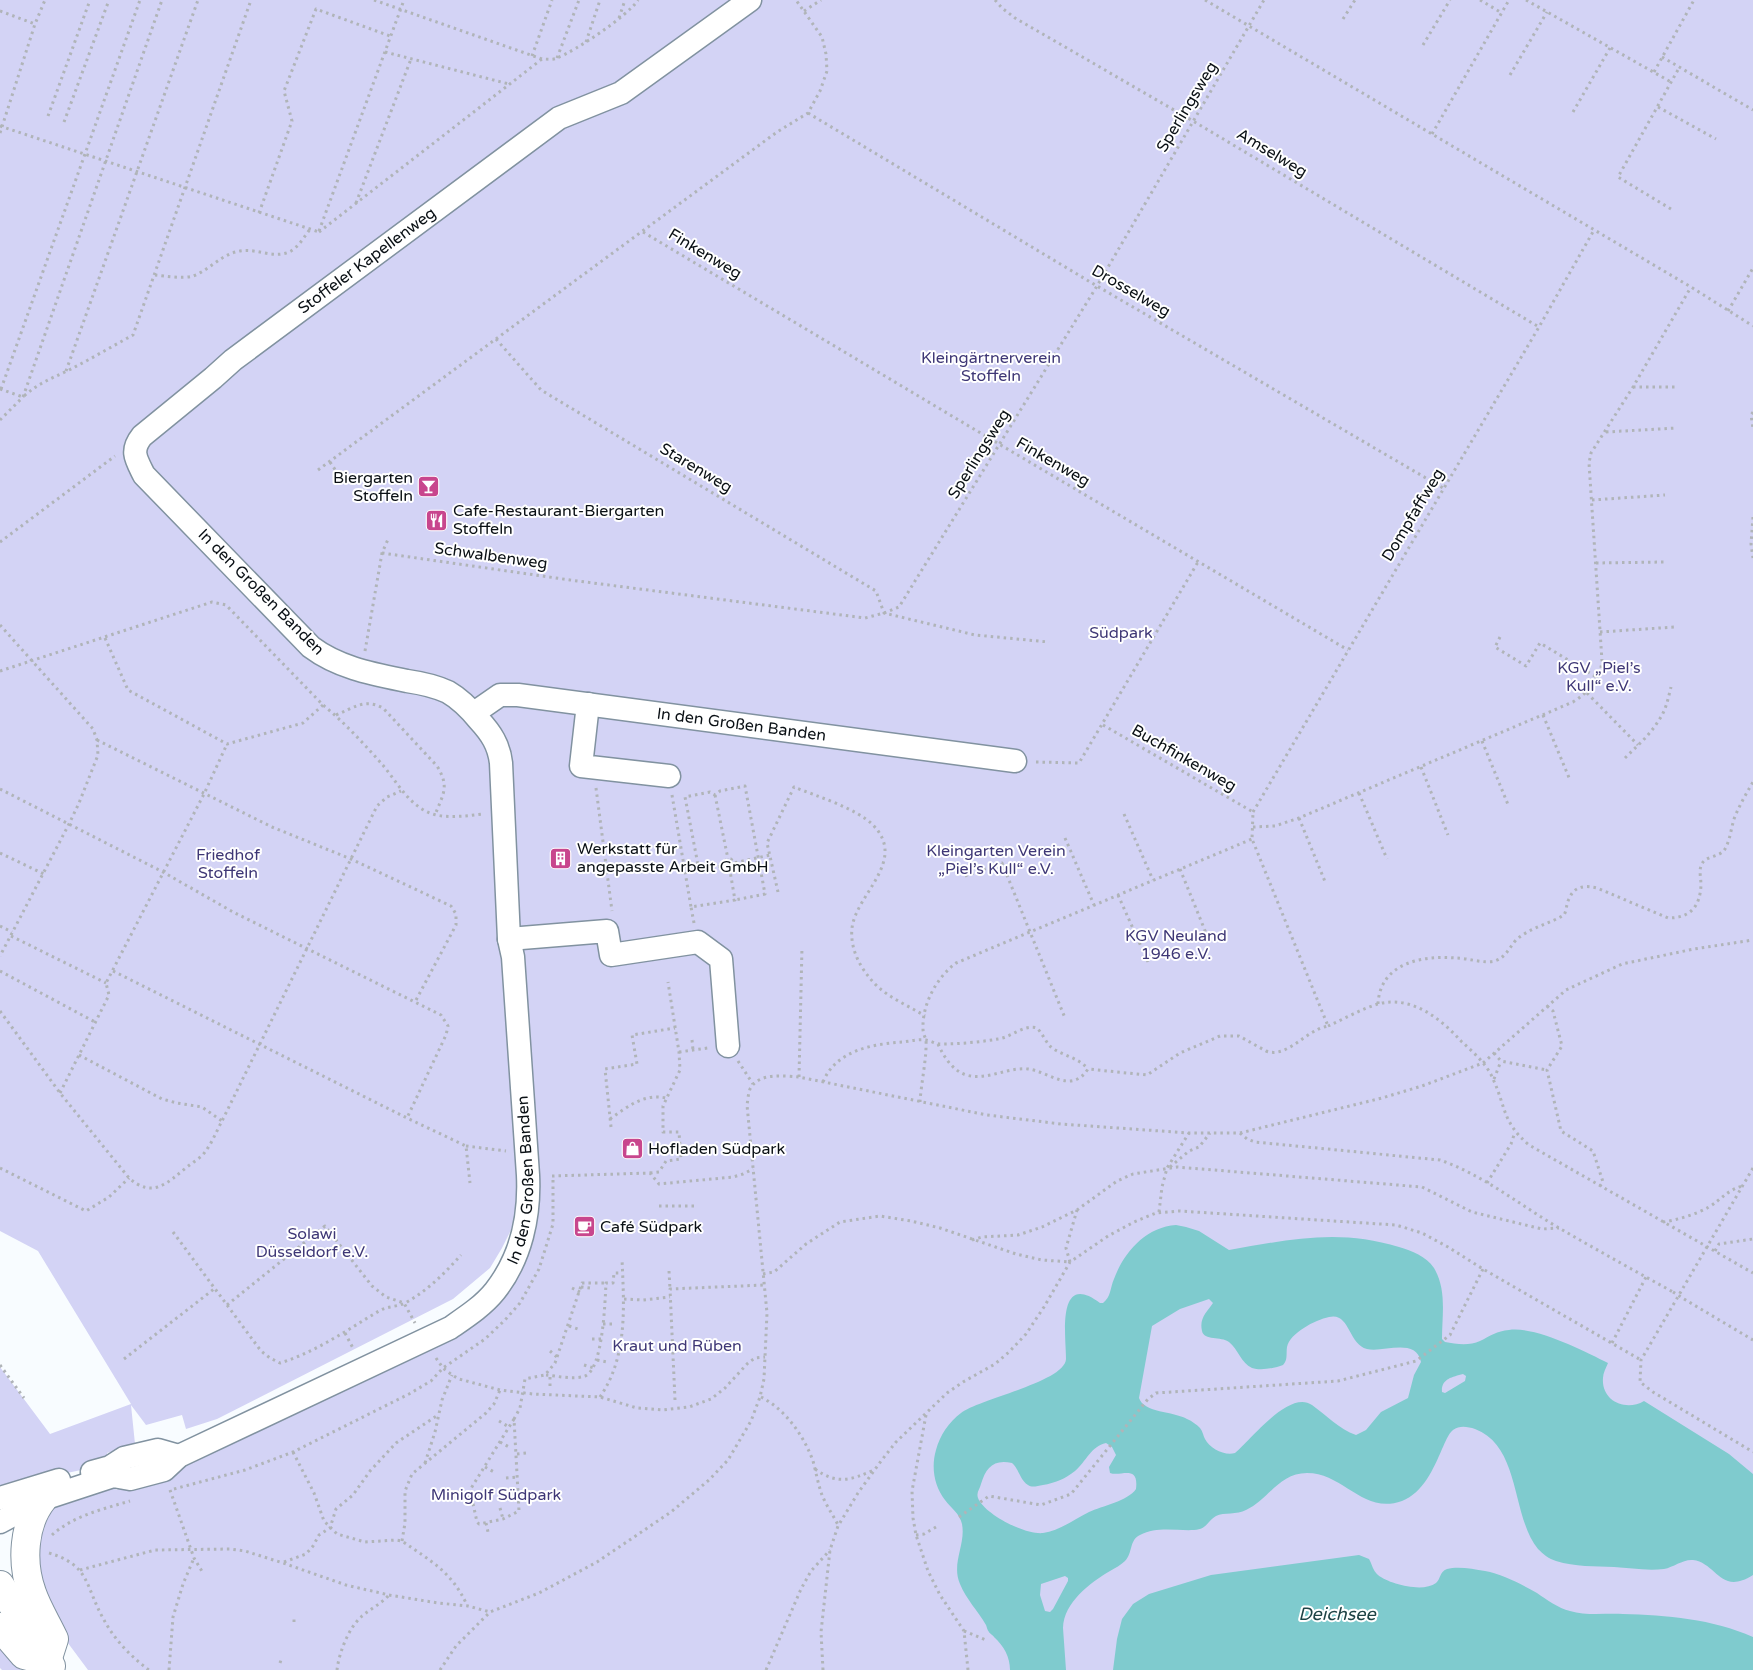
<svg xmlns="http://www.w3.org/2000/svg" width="1753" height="1670" font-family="'Varela Round',sans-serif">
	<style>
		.green { fill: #d3d3f5 }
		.water { fill: #7fcbce; fill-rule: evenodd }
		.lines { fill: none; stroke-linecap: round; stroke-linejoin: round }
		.minor-casing { stroke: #8192a0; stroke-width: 25 }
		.major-casing { stroke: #8192a0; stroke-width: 30 }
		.path { stroke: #b0b4b8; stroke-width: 3; stroke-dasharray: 2.5 4; stroke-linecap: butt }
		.minor { stroke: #fff; stroke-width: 22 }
		.major { stroke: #fff; stroke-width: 28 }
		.path-bridge { stroke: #b0b4b8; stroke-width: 3; stroke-dasharray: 2.5 4; stroke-linecap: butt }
		.labels { text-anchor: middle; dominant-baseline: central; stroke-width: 4; stroke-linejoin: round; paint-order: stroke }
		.street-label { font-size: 16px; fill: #0a1015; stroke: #fff }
		.park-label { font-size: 16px; fill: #3e3776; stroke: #fff }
		.poi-label { font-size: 16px; fill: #0a1015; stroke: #fff; text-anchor: start }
		.water-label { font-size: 18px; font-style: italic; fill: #1f4446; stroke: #fff }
	</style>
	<rect width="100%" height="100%" fill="#f8fcff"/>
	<g class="green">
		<polygon points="0,0 1753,0 1753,1670 88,1670 59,1631 32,1557 39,1558 31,1542 53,1504 113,1483 116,1490 184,1463 469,1307 502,1265 515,1222 502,1248 490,1268 453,1299 217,1419 186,1429 182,1415 146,1425 131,1405 135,1444 107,1453 109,1464 39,1479 0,1491 0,1367 50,1434 131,1404 38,1251 0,1231"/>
		<polygon points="0,1645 21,1670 2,1670 0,1668"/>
	</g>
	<g class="water">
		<path d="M1176,1225L1186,1227L1199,1231L1229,1250C1288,1240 1338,1228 1399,1247C1412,1251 1426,1256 1434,1268C1447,1290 1442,1315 1442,1339L1445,1342C1456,1344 1469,1346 1480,1341C1490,1336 1497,1331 1509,1330C1535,1326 1584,1351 1608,1363C1606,1368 1603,1373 1603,1378C1601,1401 1626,1412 1644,1401L1729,1454L1753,1474V1575C1720,1596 1717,1563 1693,1560C1683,1559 1674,1567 1664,1569C1647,1571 1630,1568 1614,1567C1595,1566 1575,1567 1556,1561C1549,1559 1543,1554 1538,1549C1511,1516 1521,1446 1475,1429C1468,1427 1460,1425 1453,1430C1448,1434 1445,1443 1442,1449C1434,1468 1423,1493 1402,1501C1363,1515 1344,1473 1307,1473C1279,1473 1268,1500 1246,1510C1237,1515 1224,1512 1216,1516C1207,1521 1208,1529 1194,1530C1176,1531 1157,1526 1140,1535C1129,1540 1133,1553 1125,1561C1121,1565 1115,1568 1110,1571C1090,1583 1064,1602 1063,1628L1066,1670H1010C1010,1657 1004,1646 994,1637C994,1636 989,1633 989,1632C987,1630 987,1627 986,1625C978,1611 966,1599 960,1584C951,1563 966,1545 962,1524C960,1514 951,1508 945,1500C934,1486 931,1467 936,1450C940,1435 949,1422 961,1413C978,1399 1065,1382 1066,1359C1066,1337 1056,1270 1100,1303H1103C1111,1297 1110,1288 1114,1279C1124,1252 1146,1227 1176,1225ZM1209,1299L1213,1303C1207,1312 1199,1318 1202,1331C1204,1341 1221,1336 1229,1342C1238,1349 1241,1363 1252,1368C1261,1371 1275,1368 1283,1365C1288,1360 1286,1354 1287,1347C1290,1333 1315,1320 1329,1317C1350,1312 1348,1344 1367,1349C1383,1353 1416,1337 1421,1362L1414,1375L1408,1398L1381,1412L1366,1430L1356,1435C1339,1429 1326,1415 1312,1405C1289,1389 1250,1441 1235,1453C1225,1456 1210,1449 1205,1439C1203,1435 1203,1432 1200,1428C1197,1425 1192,1421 1187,1419C1173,1411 1144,1413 1139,1398L1152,1326L1180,1309ZM1463,1374L1466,1376L1465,1381L1445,1393L1442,1392C1441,1379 1452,1377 1463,1374ZM1106,1443L1112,1447L1116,1455L1109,1467L1110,1473C1121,1477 1139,1464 1136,1489C1128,1501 1102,1506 1089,1512C1075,1519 1059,1531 1043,1533C1026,1535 985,1515 978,1498C976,1492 980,1489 981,1484C986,1468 993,1459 1012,1463C1019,1469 1020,1480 1028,1485C1032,1488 1037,1486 1043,1485C1055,1483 1065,1479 1075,1471C1086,1462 1091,1446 1106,1443ZM1065,1576L1068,1578V1581L1053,1609L1050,1612L1045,1611L1040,1595L1041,1584Z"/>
		<path d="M1359,1555L1369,1559C1372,1564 1373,1571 1378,1575C1389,1584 1423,1593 1436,1583C1441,1579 1439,1572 1447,1569C1458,1566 1473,1569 1485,1571C1502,1574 1521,1584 1537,1593C1547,1600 1558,1608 1570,1611C1586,1616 1606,1613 1623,1614C1666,1615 1713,1619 1753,1637V1670H1113L1117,1639L1122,1619L1133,1604L1149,1594L1211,1575Z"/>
	</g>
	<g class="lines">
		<defs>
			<g id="minor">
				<polyline points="588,704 581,766 669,776"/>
				<path id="s1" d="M474,713L500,695H518L1015,761"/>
				<polyline points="509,939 607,931 611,955 698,942 721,959 728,1046"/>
				<polyline points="92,1472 110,1467 124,1458 158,1450 179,1456"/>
				<polyline points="0,1498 59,1480"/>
				<path id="s2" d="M0,1522L43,1499L113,1476L130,1479L164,1470L179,1456L450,1328C466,1317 483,1306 495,1291C521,1258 530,1216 528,1175L513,957L509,939L501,763C499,745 491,733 479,720C470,709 460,699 448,692C435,686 421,683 407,681C373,674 339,668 311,647L144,475C136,459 130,451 142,436L213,378L233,360L559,118L621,93L750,0"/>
			</g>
			<g id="major">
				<path d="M43,1499C23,1524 21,1563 32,1593C37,1608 47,1624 54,1639L47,1661"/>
				<polyline points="0,1585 51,1666"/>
				<polyline points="0,1627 24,1655 44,1660"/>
			</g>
		</defs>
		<use href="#minor" class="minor-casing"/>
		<use href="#major" class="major-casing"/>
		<g class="path">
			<path d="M374,0L542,59C547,59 553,60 557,58C575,51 628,16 638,0"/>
			<polyline points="995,0 1002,8 1015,18 1193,121 1539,327"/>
			<polyline points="1205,0 1691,287 1753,326"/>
			<polyline points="1480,0 1502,13"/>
			<polyline points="1526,0 1671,82"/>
			<polyline points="0,11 35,24"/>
			<polyline points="804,11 821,0"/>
			<polyline points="619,18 625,0"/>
			<polyline points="1343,19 1355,0"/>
			<polyline points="586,42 600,0"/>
			<polyline points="1423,45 1450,0"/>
			<polyline points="385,52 509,84"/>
			<polyline points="532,56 552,0"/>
			<polyline points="1662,57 1753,110"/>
			<polyline points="557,58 579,0"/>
			<polyline points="1654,72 1694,0"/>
			<polyline points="1510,75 1547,12"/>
			<polyline points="1658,107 1716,139"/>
			<polyline points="1573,112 1610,48"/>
			<polyline points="808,113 1097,286 1443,488"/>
			<polyline points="48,116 90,0"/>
			<polyline points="64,122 109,0"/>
			<polyline points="0,126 319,232"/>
			<polyline points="0,133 35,24 45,0"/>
			<polyline points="1432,134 1509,0"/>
			<polyline points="356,203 411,59"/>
			<polyline points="1671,209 1618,177 1679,68"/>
			<polyline points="259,213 292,121 284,91 316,9 390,36"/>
			<polyline points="319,231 404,0"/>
			<polyline points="319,232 542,59"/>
			<polyline points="643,232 999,444 1348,650"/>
			<path d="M155,275C166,276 182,279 193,276C210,270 221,254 240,251C257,248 273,259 289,252C298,248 305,236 310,229"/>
			<polyline points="1728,311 1753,268"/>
			<polyline points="496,339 541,390 876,591 884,613 975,635 1049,642"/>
			<polyline points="66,371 198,0"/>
			<polyline points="1633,387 1675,387"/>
			<path d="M0,389L23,397C37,384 50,379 67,371C89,360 111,347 133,335L251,0"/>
			<polyline points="1,389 140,0"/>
			<polyline points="1753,412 1751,415 1753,428"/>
			<polyline points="0,420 23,397 162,0"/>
			<polyline points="1606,432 1676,428"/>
			<polyline points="330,462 340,477"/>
			<polyline points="318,470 777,132 808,113 820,91 827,71 826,54 822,37 796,0"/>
			<polyline points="1592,500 1665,495"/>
			<polyline points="1753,517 1751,544 1753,558"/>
			<polyline points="0,542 115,456"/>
			<polyline points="382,553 570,580 865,618 884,613 899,607 1097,286 1264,0"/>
			<polyline points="1596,563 1664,562"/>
			<polyline points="0,625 93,729 97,740 98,755 79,803 69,824 0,956"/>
			<polyline points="1600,632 1675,627"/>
			<polyline points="1500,637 1495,647 1526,666 1540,643 1598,678"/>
			<polyline points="105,638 128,690 227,744 303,723 323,705"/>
			<polyline points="365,651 382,553 389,537"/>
			<path d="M0,671L212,602L226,605L323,705C344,722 363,743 381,763C397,781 409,808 436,815C451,818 466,816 482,814"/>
			<polyline points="1587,693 1638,745"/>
			<path d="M336,715C353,708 365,698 383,708L437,766C450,787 443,794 435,815"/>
			<polyline points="1543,715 1570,780"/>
			<polyline points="1103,725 1253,812"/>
			<polyline points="97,740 272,827 351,859 451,906 456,914 456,925 415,1002"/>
			<polyline points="1482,741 1509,807"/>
			<path d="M1625,758C1637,746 1650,735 1659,720C1666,710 1668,699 1671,687"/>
			<polyline points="1036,762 1079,763 1198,562"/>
			<polyline points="1421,767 1448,835"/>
			<polyline points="596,788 612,911"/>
			<polyline points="0,789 163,872 233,912 441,1015 448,1026 446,1035 407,1118"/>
			<polyline points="1359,793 1387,859"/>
			<polyline points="672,795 691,907"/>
			<polyline points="715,795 728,859"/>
			<polyline points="1253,812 1539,327 1594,230"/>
			<polyline points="1124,814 1153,880"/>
			<polyline points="1299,818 1326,884"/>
			<path d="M1253,827L1275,826L1299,818L1573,702C1589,692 1600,680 1602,661L1589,463L1591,453L1633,387L1691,287"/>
			<polyline points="1065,838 1094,905"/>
			<polyline points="0,853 44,874"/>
			<polyline points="734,863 734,867 732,870 727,871 723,868 722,863 728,859 731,859 734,863 770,855"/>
			<polyline points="1180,869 1206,933"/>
			<polyline points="699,870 685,797 710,792 715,795 720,791 745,786 765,894 735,900"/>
			<polyline points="686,872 722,866"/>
			<polyline points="965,876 1002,863 1065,1018"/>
			<path d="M778,892L767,843L794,787C816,796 856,808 873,825C908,861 856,894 852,928C850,946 858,964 869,977C883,996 906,1004 925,1016"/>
			<polyline points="1118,895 1148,962"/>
			<polyline points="694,923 691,907 735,900 730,871"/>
			<polyline points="0,926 12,932"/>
			<polyline points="11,936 106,983"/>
			<polyline points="0,971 95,1022"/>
			<polyline points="113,971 407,1118 466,1146 470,1183"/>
			<path d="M1378,1004C1380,963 1422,955 1456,958C1468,958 1484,964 1495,961C1506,957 1509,948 1516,940C1529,928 1549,924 1564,915C1567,910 1566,904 1569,899C1574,886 1585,885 1597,888L1668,918C1690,918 1700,907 1701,885C1701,879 1699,871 1701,866C1704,855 1720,858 1725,849C1730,840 1731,829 1734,819C1739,806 1746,794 1753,782"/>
			<polyline points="1547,1006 1553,1011 1562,1046 1547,1070 1561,1131 1593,1151 1603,1182 1600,1186"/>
			<path d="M0,1011L60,1093L129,1178C153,1199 167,1183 187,1167C193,1162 201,1158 205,1152C212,1143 217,1130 222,1121L377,806L387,797L401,791"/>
			<path d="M1328,1026C1344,1019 1361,1009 1378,1004C1411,995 1440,1018 1461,1041C1473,1052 1487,1064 1493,1079C1506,1107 1502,1122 1529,1145L1753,1273"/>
			<polyline points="692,1040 693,1050"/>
			<path d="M938,1044C944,1057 952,1070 966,1075C988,1081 1006,1067 1028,1069C1048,1071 1071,1095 1088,1069L1147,1075L1180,1053L1220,1036H1239L1266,1051C1284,1058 1301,1037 1317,1030C1320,1028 1324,1027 1328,1026L1252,839L1253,812"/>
			<polyline points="679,1052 708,1048"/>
			<polyline points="1494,1053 1501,1061 1547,1070"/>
			<polyline points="79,1055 162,1099 177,1103 202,1107 222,1121"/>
			<polyline points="738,1061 753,1084"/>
			<polyline points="799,1077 802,947"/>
			<polyline points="1494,1079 1501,1061"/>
			<path d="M823,1082C836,1050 873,1044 903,1042C911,1041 919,1039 926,1040C931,1041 936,1044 941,1044C960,1044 980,1042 998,1039C1012,1037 1024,1024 1037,1028C1043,1034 1046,1043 1052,1048C1064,1056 1079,1058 1088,1069"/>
			<polyline points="60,1093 109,995 106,983 204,794 227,744"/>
			<path d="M920,1102C921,1084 927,1057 926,1040C925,1037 923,1033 923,1029C922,1004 937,977 956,963L1252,839"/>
			<path d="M610,1119C627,1107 644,1093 666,1098"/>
			<polyline points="611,1127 605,1069 637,1064 632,1035 675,1028"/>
			<path d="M1240,1133L1247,1139L1255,1142L1440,1160C1483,1175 1520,1205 1559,1228C1597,1250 1635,1271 1673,1292"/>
			<polyline points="466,1146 506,1151"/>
			<polyline points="1170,1167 1189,1151 1199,1147 1210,1133"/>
			<polyline points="0,1168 86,1211 109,1197 129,1178"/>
			<polyline points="1753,1168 1641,1360 1640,1382 1653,1392 1753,1452"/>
			<polyline points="650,1173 659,1172 666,1161 681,1159 679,1132 663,1132 663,1106 680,1070 679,1052 668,982"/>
			<polyline points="552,1176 650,1173 659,1184 733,1177 743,1174 753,1169"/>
			<polyline points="1487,1183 1511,1144 1515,1132"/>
			<polyline points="659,1206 695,1206"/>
			<polyline points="1159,1212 1162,1187 1167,1168 1189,1133"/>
			<path d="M1663,1222C1677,1220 1697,1214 1709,1207C1722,1199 1726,1191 1742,1186"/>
			<path d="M173,1232L261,1351L270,1358L280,1363C316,1352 347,1330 379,1311C387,1306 397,1307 405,1303C427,1291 444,1274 461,1255"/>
			<polyline points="972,1240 982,1237 1018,1235 1042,1227 1077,1210 1117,1181 1133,1174 1177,1167 1422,1187 1472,1212 1542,1229 1559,1228"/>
			<polyline points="1715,1251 1719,1244 1753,1239"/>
			<polyline points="1070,1262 1066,1248 1077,1210"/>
			<polyline points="669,1271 670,1289"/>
			<polyline points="763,1274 774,1272 806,1244 840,1222 880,1216 911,1221 940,1228 1016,1254 1042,1260 1070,1262"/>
			<polyline points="581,1287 590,1288"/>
			<polyline points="572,1288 580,1292"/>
			<polyline points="624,1299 643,1300 670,1297"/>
			<polyline points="1684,1299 1753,1340"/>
			<polyline points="227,1305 325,1226 372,1286 386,1297 404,1303 415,1323"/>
			<polyline points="603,1324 613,1324"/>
			<polyline points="569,1326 578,1329"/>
			<polyline points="345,1333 354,1350"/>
			<polyline points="592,1339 601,1339"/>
			<polyline points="1612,1343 1646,1277"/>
			<polyline points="550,1351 558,1358"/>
			<polyline points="436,1358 443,1368 452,1375 459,1379 500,1390 533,1394 600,1397 637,1408 663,1410 689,1407 711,1399 725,1388 748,1363 755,1358 765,1357"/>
			<polyline points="124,1359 214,1289"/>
			<polyline points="597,1360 607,1362"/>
			<polyline points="0,1365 24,1398"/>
			<polyline points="584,1365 594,1368"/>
			<path d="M546,1375C557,1376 574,1380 585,1376C603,1369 605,1302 606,1283H613L614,1273H622"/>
			<polyline points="550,1386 550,1376"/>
			<path d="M600,1397C628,1356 624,1306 622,1259"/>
			<path d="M761,1397C785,1409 804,1436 813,1461C816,1472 818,1484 822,1495C826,1505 833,1515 838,1525"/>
			<polyline points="675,1400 670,1289 764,1285"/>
			<polyline points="926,1415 912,1491 913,1518 916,1535 928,1571 940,1595 964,1631 968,1670"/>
			<polyline points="514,1419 470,1490 477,1522 479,1524 503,1519 519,1511 514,1419 520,1408 525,1379 545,1375 555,1363 582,1283 606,1283"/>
			<polyline points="499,1421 509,1427"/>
			<polyline points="500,1442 509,1447"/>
			<path d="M293,1452L314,1493L324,1521L337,1534L365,1542L396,1540L402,1541C432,1562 451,1571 467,1605"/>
			<polyline points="517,1454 527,1453"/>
			<polyline points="425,1463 435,1432 442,1400 452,1375"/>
			<polyline points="485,1467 494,1472"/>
			<path d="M815,1469C837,1485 851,1480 874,1470"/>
			<polyline points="506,1478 518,1477"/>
			<polyline points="174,1489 245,1470 293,1452 409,1394 431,1381 443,1368 485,1339 505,1320 520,1303 539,1269 553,1224 553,1176"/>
			<polyline points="170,1490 194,1558 203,1573"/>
			<polyline points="519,1496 529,1495"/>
			<polyline points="461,1499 471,1497"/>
			<polyline points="500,1508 503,1519"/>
			<polyline points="959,1517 989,1496 1041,1505 1071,1494 1148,1399 1156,1393 1338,1381 1416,1361 1450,1335 1483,1269"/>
			<polyline points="486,1523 488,1532"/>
			<path d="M52,1535C73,1516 103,1509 130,1501"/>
			<polyline points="916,1535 924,1534 936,1527"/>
			<polyline points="402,1541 405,1523 405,1491 412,1474 486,1413 494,1404 500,1390"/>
			<path d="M49,1553C90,1565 85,1586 103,1618C113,1638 131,1657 149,1670"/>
			<polyline points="284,1562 306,1554 313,1546 319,1535 330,1528 336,1509 353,1495 370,1471 396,1443 438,1415"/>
			<polyline points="80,1570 155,1550 230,1549 245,1551 283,1563 346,1585 389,1595 438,1603 468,1606 490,1612"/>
			<polyline points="294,1622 294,1619"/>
			<polyline points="964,1631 986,1640"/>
			<polyline points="280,1663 281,1660"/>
			<polyline points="169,1670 173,1617 183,1584 194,1558"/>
			<path d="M337,1670C339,1653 348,1629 361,1617C370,1609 381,1604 389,1595"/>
			<path d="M440,1670L456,1646L490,1612L539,1593L597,1562L671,1512L709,1480L728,1460L751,1421L760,1397L764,1379L767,1313L747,1105C748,1100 748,1094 750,1089C759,1072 784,1076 799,1077L987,1115L1061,1124L1189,1133H1240L1382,1098L1422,1086L1483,1063L1566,990L1622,964L1694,949L1753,940"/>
			<polyline points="766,1670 801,1589 811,1571 830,1550"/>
			<polyline points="823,1670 821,1632 830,1550 838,1526 858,1493 881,1461 896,1442 947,1393 963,1382 995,1364 1009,1352 1026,1334 1044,1307 1070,1262 1108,1236 1134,1222 1156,1213 1179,1211 1396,1225 1422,1233 1448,1247 1483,1269 1641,1360"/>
		</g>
		<use href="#minor" class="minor"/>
		<use href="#major" class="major"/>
		<polyline class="path-bridge" points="1673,1292 1684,1299"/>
	</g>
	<defs>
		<symbol id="bar-square" viewBox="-11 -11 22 22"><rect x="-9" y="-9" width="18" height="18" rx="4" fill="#c8468d" stroke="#fff"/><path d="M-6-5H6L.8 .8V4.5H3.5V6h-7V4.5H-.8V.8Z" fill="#fff"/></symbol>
		<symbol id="restaurant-square" viewBox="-11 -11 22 22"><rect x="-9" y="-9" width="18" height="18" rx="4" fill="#c8468d" stroke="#fff"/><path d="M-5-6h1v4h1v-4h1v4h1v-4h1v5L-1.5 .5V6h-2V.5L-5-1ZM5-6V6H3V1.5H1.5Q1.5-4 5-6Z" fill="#fff"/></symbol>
		<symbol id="building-square" viewBox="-11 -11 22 22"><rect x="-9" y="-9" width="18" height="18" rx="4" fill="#c8468d" stroke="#fff"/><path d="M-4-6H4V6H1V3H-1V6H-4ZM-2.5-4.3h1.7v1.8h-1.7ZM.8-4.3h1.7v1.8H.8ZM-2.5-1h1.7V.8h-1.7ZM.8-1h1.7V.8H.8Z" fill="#fff"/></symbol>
		<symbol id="shop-square" viewBox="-11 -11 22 22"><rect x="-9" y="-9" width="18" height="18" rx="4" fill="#c8468d" stroke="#fff"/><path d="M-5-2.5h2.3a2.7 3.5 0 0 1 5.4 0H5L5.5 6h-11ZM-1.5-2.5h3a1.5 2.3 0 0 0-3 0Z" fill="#fff"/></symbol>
		<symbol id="cafe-square" viewBox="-11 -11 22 22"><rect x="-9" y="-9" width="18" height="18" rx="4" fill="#c8468d" stroke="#fff"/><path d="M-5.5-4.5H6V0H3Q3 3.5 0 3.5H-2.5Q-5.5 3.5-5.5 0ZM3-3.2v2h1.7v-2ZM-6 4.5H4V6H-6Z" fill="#fff"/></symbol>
	</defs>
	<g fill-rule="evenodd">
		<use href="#bar-square" x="416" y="474" width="25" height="25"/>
		<use href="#restaurant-square" x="424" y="508" width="25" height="25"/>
		<use href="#building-square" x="548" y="846" width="25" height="25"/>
		<use href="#shop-square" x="620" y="1136" width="25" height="25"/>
		<use href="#cafe-square" x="572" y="1214" width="25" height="25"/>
	</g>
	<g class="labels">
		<g class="street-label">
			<text transform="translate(1187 107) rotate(-59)">Sperlingsweg</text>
			<text transform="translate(1272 153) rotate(31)">Amselweg</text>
			<text transform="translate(705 254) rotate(31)">Finkenweg</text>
			<text stroke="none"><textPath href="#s2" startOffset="1894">Stoffeler Kapellenweg</textPath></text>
			<text transform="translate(1131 291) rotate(30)">Drosselweg</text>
			<text transform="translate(979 454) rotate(-58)">Sperlingsweg</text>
			<text transform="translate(1053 462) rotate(30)">Finkenweg</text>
			<text transform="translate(696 468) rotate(31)">Starenweg</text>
			<text transform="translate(1413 515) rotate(-59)">Dompfaffweg</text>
			<text transform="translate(491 556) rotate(8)">Schwalbenweg</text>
			<text transform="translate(261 592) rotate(45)">In den Großen Banden</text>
			<text stroke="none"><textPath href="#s1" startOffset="275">In den Großen Banden</textPath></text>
			<text transform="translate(1184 758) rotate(30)">Buchfinkenweg</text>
			<text stroke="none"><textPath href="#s2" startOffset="671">In den Großen Banden</textPath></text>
		</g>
		<g class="park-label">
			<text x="991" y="358">Kleingärtnerverein<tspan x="991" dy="18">Stoffeln</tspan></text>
			<text x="1121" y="633">Südpark</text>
			<text x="1599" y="668">KGV „Piel’s<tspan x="1599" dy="18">Kull“ e.V.</tspan></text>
			<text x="996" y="851">Kleingarten Verein<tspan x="996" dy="18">„Piel’s Kull“ e.V.</tspan></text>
			<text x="228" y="855">Friedhof<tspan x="228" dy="18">Stoffeln</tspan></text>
			<text x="1176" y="936">KGV Neuland<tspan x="1176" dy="18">1946 e.V.</tspan></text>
			<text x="312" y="1234">Solawi<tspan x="312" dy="18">Düsseldorf e.V.</tspan></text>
			<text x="677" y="1346">Kraut und Rüben</text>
			<text x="496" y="1495">Minigolf Südpark</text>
		</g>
		<g class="poi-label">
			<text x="413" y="478" text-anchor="end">Biergarten<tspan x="413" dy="18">Stoffeln</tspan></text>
			<text x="453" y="511">Cafe-Restaurant-Biergarten<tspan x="453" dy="18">Stoffeln</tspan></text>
			<text x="577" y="849">Werkstatt für<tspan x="577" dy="18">angepasste Arbeit GmbH</tspan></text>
			<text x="648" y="1149">Hofladen Südpark</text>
			<text x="600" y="1227">Café Südpark</text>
		</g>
		<g class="water-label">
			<text x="1337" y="1614">Deichsee</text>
		</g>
	</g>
</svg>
